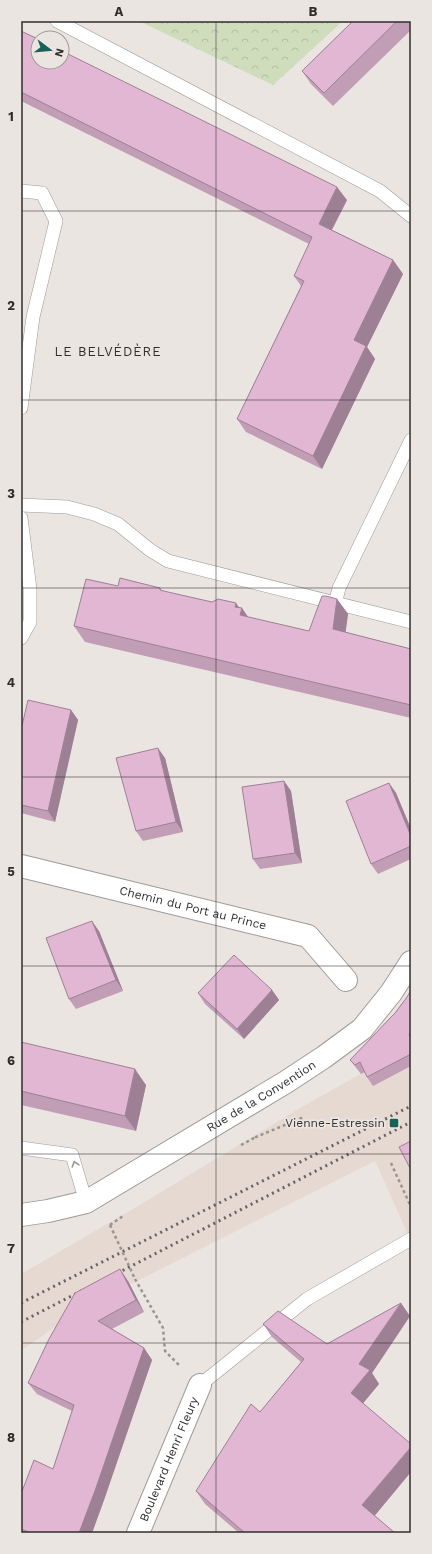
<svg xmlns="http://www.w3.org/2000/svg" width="432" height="1554" font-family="'Work Sans',sans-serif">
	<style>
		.built { fill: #e6d9d1 }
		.forest { fill: url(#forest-crowns) }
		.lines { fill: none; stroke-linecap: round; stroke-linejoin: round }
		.lane-casing { stroke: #a09a97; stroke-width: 14 }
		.street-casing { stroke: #a09a97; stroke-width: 24 }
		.path { stroke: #999492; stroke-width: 2.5; stroke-dasharray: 3 3; stroke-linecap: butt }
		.lane { stroke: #fff; stroke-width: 13 }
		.street { stroke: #fff; stroke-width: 22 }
		.rail { stroke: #686463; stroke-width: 3; stroke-dasharray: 2 4; stroke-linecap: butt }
		.path-bridge { stroke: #999492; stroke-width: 2.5; stroke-dasharray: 3 3; stroke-linecap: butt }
		.wall { fill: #c29db6 }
		.shaded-wall { fill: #9e8094 }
		.building { fill: #e2b7d4; stroke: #9e8094 }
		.oneway { stroke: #989696 }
		.grid { fill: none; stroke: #302e2d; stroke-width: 1; stroke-opacity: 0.55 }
		.poi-dot { fill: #196257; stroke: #ebe5e1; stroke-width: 1.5 }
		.labels { text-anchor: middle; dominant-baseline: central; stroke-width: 3.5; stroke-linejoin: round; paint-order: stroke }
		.street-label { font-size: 12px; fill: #302e2d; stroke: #ebe5e1 }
		.poi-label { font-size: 12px; fill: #302e2d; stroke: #ebe5e1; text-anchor: end }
		.neighbourhood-label { font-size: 13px; letter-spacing: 1px; fill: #302e2d; stroke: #ebe5e1 }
		.neatline { fill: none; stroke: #302e2d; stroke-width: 1.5 }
		.grid-label { font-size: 13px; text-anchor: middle; font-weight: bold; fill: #302e2d }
	</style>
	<defs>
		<pattern id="forest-crowns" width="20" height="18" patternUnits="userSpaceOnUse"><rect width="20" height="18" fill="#cfddbd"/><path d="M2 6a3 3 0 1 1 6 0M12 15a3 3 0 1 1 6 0" fill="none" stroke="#b2bea3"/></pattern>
	</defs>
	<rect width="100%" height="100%" fill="#ebe5e1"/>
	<polygon class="built" points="411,1050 411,1241 375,1161 76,1312 21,1351 21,1274 133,1209 300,1108 366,1071"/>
	<polygon class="forest" points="139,21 343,21 273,85"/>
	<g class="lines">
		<defs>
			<g id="lane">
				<polyline points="57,21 380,191 411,216"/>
				<polyline points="21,191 42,193 56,221 33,317 21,408"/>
				<polyline points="21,505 67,507 94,514 118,524 150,550 168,561 411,622"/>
				<polyline points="21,518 30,589 30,622 21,638"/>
				<polyline points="335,604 339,588 411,440"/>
				<polyline points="21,1148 72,1155 86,1202"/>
				<polyline points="200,1385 307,1299 411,1239"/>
			</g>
			<g id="street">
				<path id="s1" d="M21,866L308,936L346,980"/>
				<path id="s2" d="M21,1215L48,1211L86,1202L286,1082L324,1057L362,1029L391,993L411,962"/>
				<path id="s3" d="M138,1533L200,1385"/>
			</g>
		</defs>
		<use href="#lane" class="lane-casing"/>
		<use href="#street" class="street-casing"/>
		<g class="path">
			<polyline points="256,1136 256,1137 304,1117"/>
			<polyline points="241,1145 256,1137"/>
			<polyline points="391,1163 411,1207"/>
			<polyline points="110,1225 123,1216"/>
			<polyline points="135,1279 163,1328 165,1351 179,1365"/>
		</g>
		<use href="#lane" class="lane"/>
		<use href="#street" class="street"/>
		<g class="rail">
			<polyline points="112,1276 411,1122"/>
			<polyline points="21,1303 411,1106"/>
			<polyline points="21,1322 83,1290"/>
		</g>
		<polyline class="path-bridge" points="110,1225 135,1279"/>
	</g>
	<g class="wall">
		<polygon points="353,21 411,21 411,30 333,106 311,84 302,71"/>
		<polygon points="21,31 347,200 332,230 393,260 403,274 367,347 375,359 322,469 246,432 237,419 301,286 294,276 309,244 21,101"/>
		<polygon points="118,586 160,588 162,591 239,608 248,617 309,631 337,599 348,614 345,632 411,649 411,718 85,642 74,626"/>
		<polygon points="71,710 78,720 55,822 21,813 21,730"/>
		<polygon points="165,758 183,832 143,841 136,831"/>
		<polygon points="284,781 291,791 302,863 260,869 253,859"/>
		<polygon points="389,783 396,793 411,829 411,859 378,874 371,864"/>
		<polygon points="99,931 123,991 76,1009 69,999"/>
		<polygon points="272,990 279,1000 244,1039 205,1004 198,993"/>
		<polygon points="411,990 411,1066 373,1086 367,1077 365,1072 361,1074 350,1060 395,1013 407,997"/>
		<polygon points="21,1042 146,1085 136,1131 21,1105"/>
		<polygon points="128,1281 144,1312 112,1329 144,1348 152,1360 104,1500 92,1533 21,1533 21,1494 53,1469 72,1411 37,1394 28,1383"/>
		<polygon points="410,1316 372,1373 379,1384 363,1403 374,1516 395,1533 239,1533 205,1504 196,1491 301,1362 272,1337 263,1324 327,1344"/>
	</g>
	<g class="shaded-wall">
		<polygon points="337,187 347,200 328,237 319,224"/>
		<polygon points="393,260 403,274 367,347 375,359 322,469 313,456 354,340"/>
		<polygon points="337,599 348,614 344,645 333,629"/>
		<polygon points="236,603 241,610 242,608 253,624 251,631 235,607"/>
		<polygon points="71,710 78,720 55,822 48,811"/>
		<polygon points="158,748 165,758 183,832 176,822"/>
		<polygon points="284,781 291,791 302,863 295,853"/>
		<polygon points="389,783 396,793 411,829 411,836"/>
		<polygon points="92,921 99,931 123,991 116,980"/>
		<polygon points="272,990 279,1000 244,1039 237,1029"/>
		<polygon points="135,1069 146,1085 136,1131 125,1116"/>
		<polygon points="120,1269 128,1281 144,1312 136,1300"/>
		<polygon points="401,1303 410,1316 372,1373 379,1384 360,1407 351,1393 359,1364"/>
		<polygon points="144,1348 152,1360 104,1500 92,1533 79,1533"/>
		<polygon points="411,1447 411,1472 372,1519 362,1505"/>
	</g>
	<g class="building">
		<polygon points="353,21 397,21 324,93 302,71"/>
		<polygon points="21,31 38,39 38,62 62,62 62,51 337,187 319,224 393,260 354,340 366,346 313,456 237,419 304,281 294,276 312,237 21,92"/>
		<polygon points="120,578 160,588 160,590 168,592 212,602 218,599 236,603 235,607 242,608 240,615 309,631 322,596 326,596 337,599 333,629 411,649 411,705 74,626 86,579 118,586"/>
		<polygon points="28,700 71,710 48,811 21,805 21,730"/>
		<polygon points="158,748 176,822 136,831 116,758"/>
		<polygon points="284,781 295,853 253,859 242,787"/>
		<polygon points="389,783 411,836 411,846 371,864 346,801"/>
		<polygon points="92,921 116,980 69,999 46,938"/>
		<polygon points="234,955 272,990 237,1029 198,993"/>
		<polygon points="411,990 411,1033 409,1034 411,1038 411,1054 367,1077 360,1062 355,1065 350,1060 395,1013 407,997"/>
		<polygon points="21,1042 135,1069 125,1116 21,1091"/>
		<polygon points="411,1141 411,1170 399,1147"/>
		<polygon points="120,1269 136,1300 98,1321 144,1348 96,1488 79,1533 31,1533 21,1529 21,1494 34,1460 53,1469 74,1405 28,1383 49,1339 75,1293"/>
		<polygon points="401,1303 359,1364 370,1370 351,1393 411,1444 411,1447 362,1505 395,1533 245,1533 196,1491 251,1404 260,1412 304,1359 263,1324 278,1311 327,1344"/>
	</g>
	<defs><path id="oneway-chevron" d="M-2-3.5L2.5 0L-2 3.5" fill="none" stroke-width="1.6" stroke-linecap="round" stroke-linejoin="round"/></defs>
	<use class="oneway" href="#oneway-chevron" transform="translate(75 1164) rotate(-107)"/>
	<path class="grid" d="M216,21V1533M21,211H411M21,400H411M21,588H411M21,777H411M21,966H411M21,1154H411M21,1343H411"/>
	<rect class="poi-dot" x="389" y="1118" width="10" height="10" rx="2"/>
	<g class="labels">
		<g class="street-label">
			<text stroke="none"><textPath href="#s1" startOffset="177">Chemin du Port au Prince</textPath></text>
			<text stroke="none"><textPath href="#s2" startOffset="271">Rue de la Convention</textPath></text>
			<text stroke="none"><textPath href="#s3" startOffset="80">Boulevard Henri Fleury</textPath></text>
		</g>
		<g class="poi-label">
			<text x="385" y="1123">Vienne-Estressin</text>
		</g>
		<g class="neighbourhood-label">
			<text x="108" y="351">LE BELVÉDÈRE</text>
		</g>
	</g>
	<rect width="432" height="1554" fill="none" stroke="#ebe5e1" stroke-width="44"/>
	<g transform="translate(50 50) rotate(106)"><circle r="19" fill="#ebe5e1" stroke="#a09c99"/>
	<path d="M0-3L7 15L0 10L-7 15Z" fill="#196257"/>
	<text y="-6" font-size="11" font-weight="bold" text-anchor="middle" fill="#302e2d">N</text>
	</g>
	<rect x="22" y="22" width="388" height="1510" class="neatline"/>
	<g class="grid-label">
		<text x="119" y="16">A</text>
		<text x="313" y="16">B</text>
		<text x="11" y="121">1</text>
		<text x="11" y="310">2</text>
		<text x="11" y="498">3</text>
		<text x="11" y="687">4</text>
		<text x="11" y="876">5</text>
		<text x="11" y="1065">6</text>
		<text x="11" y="1253">7</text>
		<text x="11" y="1442">8</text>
	</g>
</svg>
